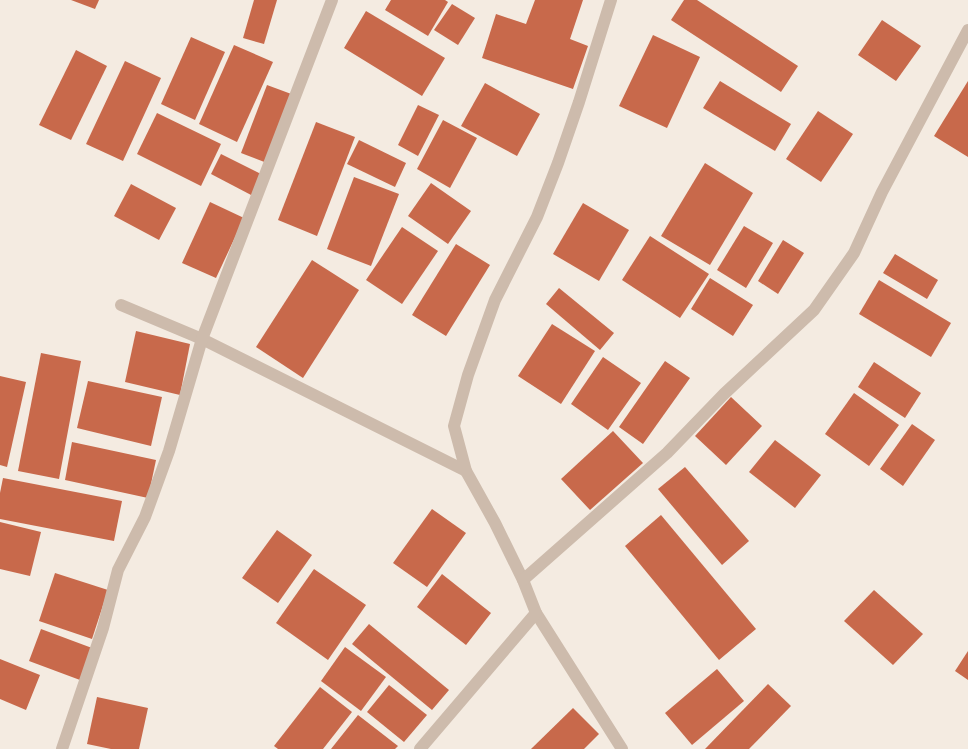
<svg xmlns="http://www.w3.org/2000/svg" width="968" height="749" font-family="'Noto Sans',sans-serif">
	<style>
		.building { fill: #c8694b }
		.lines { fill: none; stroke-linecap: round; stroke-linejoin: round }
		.service { stroke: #cdbbac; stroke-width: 12 }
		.minor { stroke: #cdbbac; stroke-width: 12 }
	</style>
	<rect width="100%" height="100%" fill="#f4ebe1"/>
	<g class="building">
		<polygon points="71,0 99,0 95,9"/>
		<polygon points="254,0 277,0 264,44 243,38"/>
		<polygon points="391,0 445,0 448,2 428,36 385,10"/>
		<polygon points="535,0 583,0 570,39 588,46 573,89 482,58 496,14 526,24"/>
		<polygon points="684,0 697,0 798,66 781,92 671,20"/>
		<polygon points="452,4 475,18 458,45 434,30"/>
		<polygon points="366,11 445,58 422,96 344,48"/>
		<polygon points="882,20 921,46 896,81 858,55"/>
		<polygon points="653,35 700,57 667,128 619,106"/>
		<polygon points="191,37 225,52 195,120 161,104"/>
		<polygon points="234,45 273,62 237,142 199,124"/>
		<polygon points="76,50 107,66 71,140 39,125"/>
		<polygon points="125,61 161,78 123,161 86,144"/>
		<polygon points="720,81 791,124 775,151 703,108"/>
		<polygon points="968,81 968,157 934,136"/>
		<polygon points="485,83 540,114 517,156 461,126"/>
		<polygon points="267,85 294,95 267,163 241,153"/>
		<polygon points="418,105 439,115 418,156 398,145"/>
		<polygon points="818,111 853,134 821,182 786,159"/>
		<polygon points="157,113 221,144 201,186 137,154"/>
		<polygon points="443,120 477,138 450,188 417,169"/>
		<polygon points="316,122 355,137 317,236 278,220"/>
		<polygon points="359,140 406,163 395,187 347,164"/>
		<polygon points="221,154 263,175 253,196 211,174"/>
		<polygon points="705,163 753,193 710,265 661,236"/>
		<polygon points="354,177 399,194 371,266 327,249"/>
		<polygon points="431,183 471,211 448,244 408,216"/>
		<polygon points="131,184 176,208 159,240 114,216"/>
		<polygon points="210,202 244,218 216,278 182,263"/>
		<polygon points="583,203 629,230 599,281 553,254"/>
		<polygon points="744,226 773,243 746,288 717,270"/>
		<polygon points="402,227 438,251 402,304 366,280"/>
		<polygon points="650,236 709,274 680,318 622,280"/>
		<polygon points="783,240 804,253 778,294 758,281"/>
		<polygon points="456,244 490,265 446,336 412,315"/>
		<polygon points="895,254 938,280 927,299 883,273"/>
		<polygon points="312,260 359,290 303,378 256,347"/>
		<polygon points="710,278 753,305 733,336 691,309"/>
		<polygon points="879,280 951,323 931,357 859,314"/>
		<polygon points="559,288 614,333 600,350 546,304"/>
		<polygon points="552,324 595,351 561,404 518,376"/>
		<polygon points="136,331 190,344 180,395 125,382"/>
		<polygon points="41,353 81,361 59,479 18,471"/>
		<polygon points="603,357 641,383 608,430 571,404"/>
		<polygon points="665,361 690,378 643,444 619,427"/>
		<polygon points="874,362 921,393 905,418 858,387"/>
		<polygon points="0,376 26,382 7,467 0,465"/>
		<polygon points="88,381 162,397 151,446 77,428"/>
		<polygon points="854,393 899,425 869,466 825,434"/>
		<polygon points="731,397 762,426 726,465 695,436"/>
		<polygon points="912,424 935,440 903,486 880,469"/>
		<polygon points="613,431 643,463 590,510 561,479"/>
		<polygon points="775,440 821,475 795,508 749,472"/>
		<polygon points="72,442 156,460 148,498 65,480"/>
		<polygon points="685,467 749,541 722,565 658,489"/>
		<polygon points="3,478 122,501 114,541 0,519 0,493"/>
		<polygon points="432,509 466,533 427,587 393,563"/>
		<polygon points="661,515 756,629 719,660 625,546"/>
		<polygon points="0,522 41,532 30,576 0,569"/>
		<polygon points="277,530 312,555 278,603 242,578"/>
		<polygon points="314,569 366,605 328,660 276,623"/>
		<polygon points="55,573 108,590 92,639 39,621"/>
		<polygon points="442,574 491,613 466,645 417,607"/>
		<polygon points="874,590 923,634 893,665 844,621"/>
		<polygon points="369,624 449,690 432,710 352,644"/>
		<polygon points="41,629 92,648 80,680 29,661"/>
		<polygon points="345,647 386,677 361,711 321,681"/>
		<polygon points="968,651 968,680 955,671"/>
		<polygon points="0,659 40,675 26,710 0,699"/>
		<polygon points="717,669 744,701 692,745 665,713"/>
		<polygon points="768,684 791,706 749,749 705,749"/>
		<polygon points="389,685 427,715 404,742 367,712"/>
		<polygon points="320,687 352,712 323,749 278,749 274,746"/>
		<polygon points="97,697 148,708 139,749 111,749 87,744"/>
		<polygon points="573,708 599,734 584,749 531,749"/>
		<polygon points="358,715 398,746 395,749 331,749"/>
	</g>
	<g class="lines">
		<polyline class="service" points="121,305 202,339"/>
		<g class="minor">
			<polyline points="611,0 579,102 558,163 537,217 495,300 468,375 454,426 466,471 495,523 523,580 536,613 622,749"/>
			<polyline points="202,339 466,471"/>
			<polyline points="523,580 667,453 724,394 814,310 854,253 882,192 968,30"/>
			<polyline points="62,749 103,628 118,570 145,517 169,451 202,339 332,0"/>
			<polyline points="420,749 536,613"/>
		</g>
	</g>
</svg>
